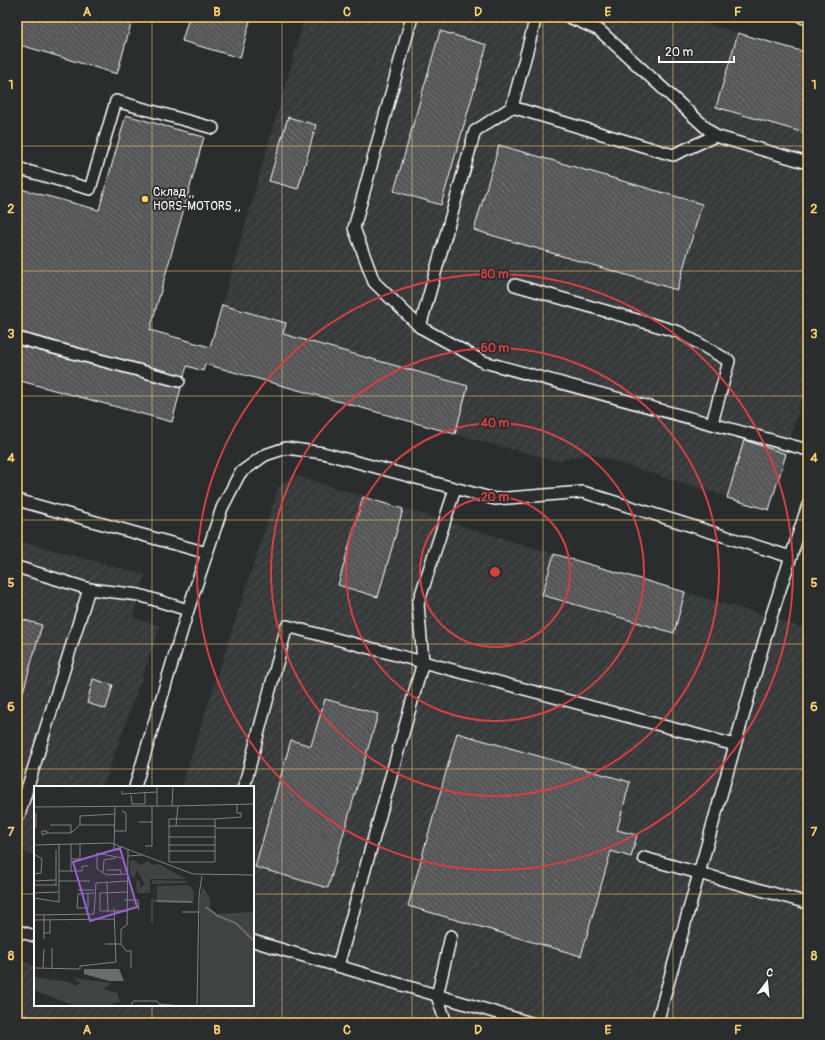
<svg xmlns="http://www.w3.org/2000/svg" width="825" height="1040" font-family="Pangolin,sans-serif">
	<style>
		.industrial { fill: url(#industrial-furrows) }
		.building { fill: url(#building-back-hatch); stroke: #fff }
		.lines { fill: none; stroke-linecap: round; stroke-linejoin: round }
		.lane-casing { stroke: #fff; stroke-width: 14 }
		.lane { stroke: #2a2d2e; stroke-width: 11 }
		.grid { fill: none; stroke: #ffd166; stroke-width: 1; stroke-opacity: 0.55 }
		.ring { fill: none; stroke: #da3e3e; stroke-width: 2 }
		.poi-dot { fill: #ffd166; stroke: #2a2d2e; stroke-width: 1.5 }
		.labels { text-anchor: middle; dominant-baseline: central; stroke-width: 3.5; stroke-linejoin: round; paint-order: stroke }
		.poi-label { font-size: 12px; fill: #fff; stroke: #2a2d2e; text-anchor: start }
		.inset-river { fill: none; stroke: #6a6c6d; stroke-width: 2 }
		.inset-road { fill: none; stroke: #7f8182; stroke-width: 1 }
		.view { fill: #9c61cf; fill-opacity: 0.15; stroke: #9c61cf; stroke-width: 2 }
		.inset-edge { fill: none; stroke: #fff; stroke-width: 2 }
		.centre { fill: #da3e3e; stroke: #2a2d2e; stroke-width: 2 }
		.ring-label { font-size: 12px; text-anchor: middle; font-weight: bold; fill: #da3e3e; stroke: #2a2d2e; stroke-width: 3.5; stroke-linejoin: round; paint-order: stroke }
		.neatline { fill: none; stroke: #ffd166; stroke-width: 1.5 }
		.grid-label { font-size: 13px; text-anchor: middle; font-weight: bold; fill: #ffd166 }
	</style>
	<defs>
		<pattern id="industrial-furrows" width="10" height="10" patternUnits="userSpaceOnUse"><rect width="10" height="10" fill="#373a3b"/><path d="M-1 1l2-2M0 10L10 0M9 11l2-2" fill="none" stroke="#4b4e4f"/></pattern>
		<pattern id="building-back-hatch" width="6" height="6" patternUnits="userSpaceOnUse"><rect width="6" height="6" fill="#555758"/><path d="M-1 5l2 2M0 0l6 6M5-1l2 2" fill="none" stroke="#6e7071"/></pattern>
	</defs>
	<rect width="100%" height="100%" fill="#2a2d2e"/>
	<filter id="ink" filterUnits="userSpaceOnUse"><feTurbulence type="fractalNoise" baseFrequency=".025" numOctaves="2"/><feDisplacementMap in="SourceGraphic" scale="8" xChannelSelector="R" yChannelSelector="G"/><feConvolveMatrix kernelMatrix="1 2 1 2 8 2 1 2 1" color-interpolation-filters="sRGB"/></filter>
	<g filter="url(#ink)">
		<g class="industrial">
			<polygon points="305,17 684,17 808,53 808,378 769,510 591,454 557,461 455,434 205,364"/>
			<polygon points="294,475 554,554 771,617 808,630 808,1023 17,1023 17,960 35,965 35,1005 253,1005 253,787 181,787 279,486"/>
			<polygon points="17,540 145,575 133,617 160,626 103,787 35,787 35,856 17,850"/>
		</g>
		<g class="building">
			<polygon points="17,17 133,17 117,74 17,44"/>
			<polygon points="189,17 251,17 240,58 182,41"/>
			<polygon points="440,31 487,45 441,205 394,191"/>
			<polygon points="738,33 808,53 808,134 716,107"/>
			<polygon points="126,115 204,137 150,330 210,347 222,305 286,323 283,334 468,386 455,434 205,364 203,371 187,366 184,376 17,331 17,188 99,210"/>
			<polygon points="288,117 316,125 298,189 269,181"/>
			<polygon points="499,145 702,204 677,290 474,230"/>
			<polygon points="17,345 181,388 172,422 17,380"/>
			<polygon points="744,440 786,454 769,510 727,498"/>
			<polygon points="363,497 403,509 378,597 338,585"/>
			<polygon points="554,554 685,592 674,633 542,595"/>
			<polygon points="17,618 42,625 23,692 17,691"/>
			<polygon points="93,679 113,685 106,709 87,703"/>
			<polygon points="325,699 378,714 328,888 255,867 291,740 311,746"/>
			<polygon points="457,733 630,782 617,830 637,835 631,857 611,851 581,956 408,906"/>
		</g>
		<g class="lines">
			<defs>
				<g id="lane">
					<polyline points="412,17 354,228 374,282 420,327 484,362 808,450"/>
					<polyline points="569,17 599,30 715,136 808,163"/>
					<polyline points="802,17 808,19"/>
					<polyline points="512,107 536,17"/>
					<polyline points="17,168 90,189 116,101 213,128"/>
					<polyline points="515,285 679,332 729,361 712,423"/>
					<polyline points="420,327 475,131 512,107 673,155 715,136"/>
					<polyline points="17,338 179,381"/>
					<polyline points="17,500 207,553"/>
					<polyline points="17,567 89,589 139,595 188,610"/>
					<polyline points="135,787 188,610 222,508 240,473 265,455 286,448 323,453 495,499 583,492 791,557"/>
					<polyline points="244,787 287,626 735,745"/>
					<polyline points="17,814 19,815 89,589"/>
					<polyline points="644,858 808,903"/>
					<polyline points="17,931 35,936"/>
					<polyline points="253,941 531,1023"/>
					<polyline points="338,966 423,662 418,604 455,489"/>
					<polyline points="17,1020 28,1023"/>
					<polyline points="446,1023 437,996 451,936"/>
					<polyline points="657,1023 771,617 808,505"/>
				</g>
			</defs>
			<use href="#lane" class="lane-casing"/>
			<use href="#lane" class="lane"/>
		</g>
	</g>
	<path class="grid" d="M152,17V787M282,17V1023M412,17V1023M543,17V1023M673,17V1023M17,146H808M17,271H808M17,396H808M17,520H808M17,644H808M17,769H808M17,894H35M253,894H808M152,1005V1023"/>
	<g class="ring">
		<circle cx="495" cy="572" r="75"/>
		<circle cx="495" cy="572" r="149"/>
		<circle cx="495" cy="572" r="224"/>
		<circle cx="495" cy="572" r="298"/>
	</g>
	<circle class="poi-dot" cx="145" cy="199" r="4"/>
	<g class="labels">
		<g class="poi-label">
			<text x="153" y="192">Склад ,,<tspan x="153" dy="14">HORS-MOTORS ,,</tspan></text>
		</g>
	</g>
	<g transform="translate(34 786)">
		<rect width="220" height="220" fill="#2a2d2e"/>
		<path d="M99,74L107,79L113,75L119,79L125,78L152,93H116V107H103L102,94L106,95V102L111,98L103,84L100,93L96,89V75ZM118,94L152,95L153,97L118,98ZM155,99L160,106V117L119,116V138L117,137V113H123V100ZM169,101L176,113V123L182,128L220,126V220H166V109ZM0,191L34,196L42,200L46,197L39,192L77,197L69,203L83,207L86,216L79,217L78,220H41L0,204Z" fill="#414445"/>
		<path d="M50,183H85L90,195H75L50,188Z" fill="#6a6c6d"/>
		<path class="inset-river" d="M123,115L158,116M172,121L184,130L202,137L220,155"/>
		<path class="inset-road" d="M88,5V8L123,6M97,9L98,18H111V6M123,20H138L139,0M138,20L220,18M0,21L123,20V0M81,21L80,64H87M181,33H135V76H181V33L207,31V27H203V18M105,36H118M16,39H37V47M46,39V30L81,28M135,40H182M142,40L144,20M0,41H2V27M182,42H220M81,45H92V27L88,25M13,47L8,49V45H13V47H37L46,39H81M135,51H182M0,59L77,57L159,88L220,89M135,59H181M111,60H118V20M94,63L93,139L87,143V158L92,165H97V182M22,64V99M135,65H181M94,70L108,69M88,72L63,67V83L73,89L94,88M37,73H46V58M73,84H87V88M25,85H37V58M37,85H48V80H54M69,87L70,74L82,72M0,88L7,87L8,73L0,68M0,95L21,94M25,95H56M73,97L74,125M0,99H23M44,104H60M0,107L24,106M54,108V122H43L44,108L60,107M0,112L25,116V59M90,114H104L105,124M93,125H66V107L93,106M148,126H165M0,129L60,128L62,97L93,95M0,134L81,133M10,147H16V134M10,153V129M71,158H87M18,162V182M0,182L46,183V180L82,176L80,122M9,182L10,163M97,220L99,215H123L125,218L148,220M163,220L165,109L168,90"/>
		<path class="view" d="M86,62L103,121L56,135L39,76Z"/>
		<rect width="220" height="220" class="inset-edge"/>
	</g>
	<circle cx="495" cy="572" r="6" class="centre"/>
	<g class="ring-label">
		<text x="495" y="278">80 m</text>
		<text x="495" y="352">60 m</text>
		<text x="495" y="427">40 m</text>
		<text x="495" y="501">20 m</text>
	</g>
	<rect width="825" height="1040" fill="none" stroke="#2a2d2e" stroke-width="44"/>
	<g transform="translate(767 982) rotate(16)" stroke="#2a2d2e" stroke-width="3" paint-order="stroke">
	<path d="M0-3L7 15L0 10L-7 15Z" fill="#ffffff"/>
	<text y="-6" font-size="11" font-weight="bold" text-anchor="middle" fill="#ffffff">С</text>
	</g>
	<path d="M659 56v6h75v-6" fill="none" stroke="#ffffff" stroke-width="2"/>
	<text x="665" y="56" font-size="12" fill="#ffffff" stroke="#2a2d2e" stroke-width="3" paint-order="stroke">20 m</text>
	<rect x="22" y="22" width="781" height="996" class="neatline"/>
	<g class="grid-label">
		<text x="87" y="16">A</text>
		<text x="217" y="16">B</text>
		<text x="347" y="16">C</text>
		<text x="478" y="16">D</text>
		<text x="608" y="16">E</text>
		<text x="738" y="16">F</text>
		<text x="11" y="89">1</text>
		<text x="814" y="89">1</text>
		<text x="11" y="213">2</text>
		<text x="814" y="213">2</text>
		<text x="11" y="338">3</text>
		<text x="814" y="338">3</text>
		<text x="11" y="462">4</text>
		<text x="814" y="462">4</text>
		<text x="11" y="587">5</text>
		<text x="814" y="587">5</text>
		<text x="11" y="711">6</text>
		<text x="814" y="711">6</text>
		<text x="11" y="836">7</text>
		<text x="814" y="836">7</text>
		<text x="11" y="960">8</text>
		<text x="814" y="960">8</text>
		<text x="87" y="1034">A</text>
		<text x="217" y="1034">B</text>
		<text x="347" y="1034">C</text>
		<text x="478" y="1034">D</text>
		<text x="608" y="1034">E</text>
		<text x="738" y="1034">F</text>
	</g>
</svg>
